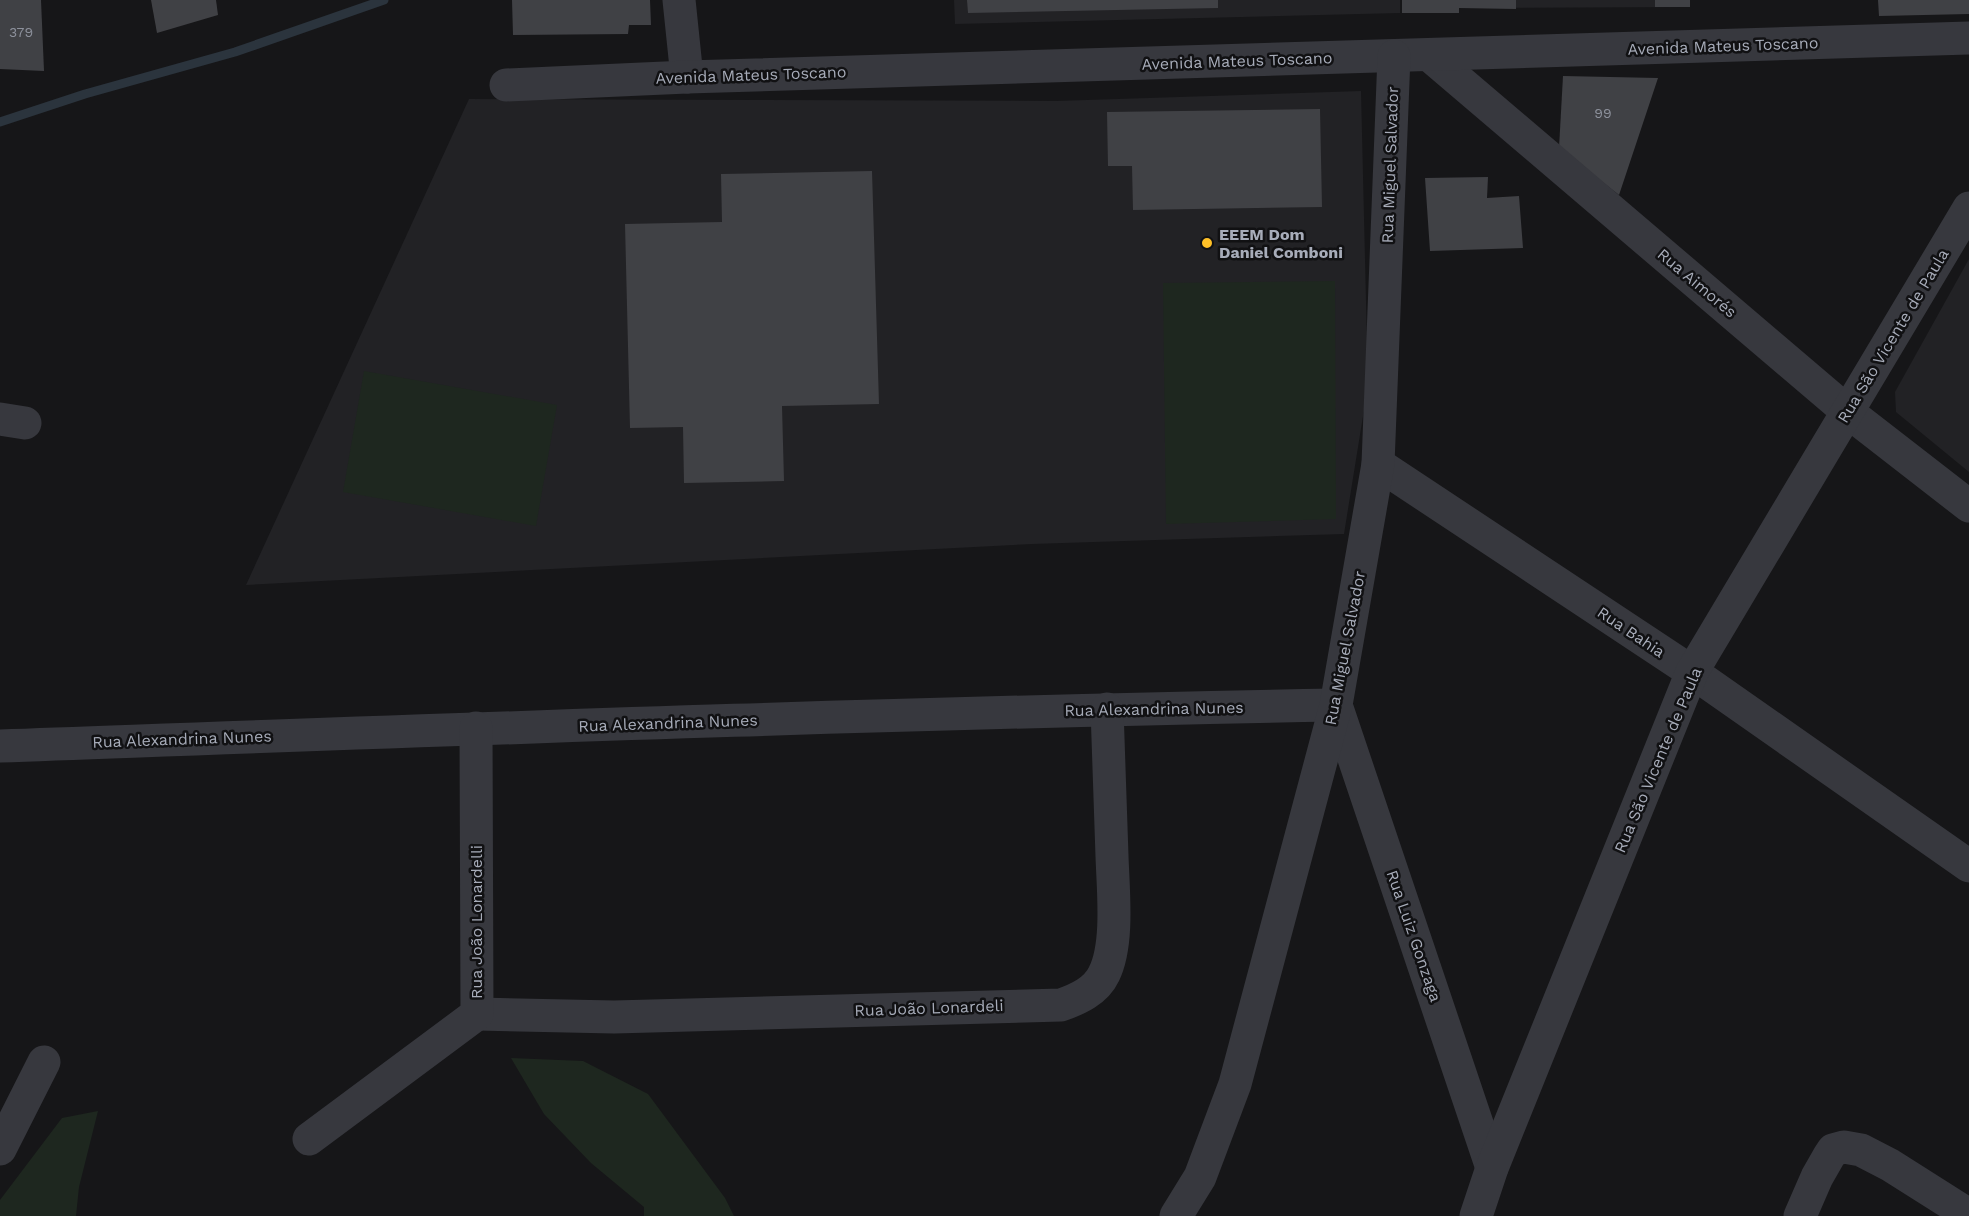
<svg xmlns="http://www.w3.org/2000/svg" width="1969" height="1216" font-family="'Work Sans',sans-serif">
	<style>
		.built { fill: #222225 }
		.green { fill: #1e271f }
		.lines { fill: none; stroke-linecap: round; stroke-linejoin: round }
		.stream { stroke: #2b343d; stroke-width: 9 }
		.building { fill: #404145 }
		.street { stroke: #37383e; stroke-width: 33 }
		.poi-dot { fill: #ffc027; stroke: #111113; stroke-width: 2 }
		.labels { text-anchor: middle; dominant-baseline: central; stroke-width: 5; stroke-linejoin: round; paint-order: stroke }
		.number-label { font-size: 14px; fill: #8d919c }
		.street-label { font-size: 16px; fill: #a7acb9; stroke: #111113 }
		.poi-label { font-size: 16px; font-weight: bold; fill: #a7acb9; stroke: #111113; text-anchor: start }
	</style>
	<rect width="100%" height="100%" fill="#161618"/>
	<g class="built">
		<polygon points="954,0 1400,0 1400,13 955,24"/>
		<polygon points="1460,0 1690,0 1690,7 1460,8"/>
		<polygon points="1361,91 1368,385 1344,534 1032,544 246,585 469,99 1056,101"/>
		<polygon points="1969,259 1969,472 1896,412 1895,392"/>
	</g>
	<g class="green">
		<polygon points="1335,281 1336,519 1166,524 1163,283"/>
		<polygon points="364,371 557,405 536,526 343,492"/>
		<polygon points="511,1058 583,1061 648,1094 725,1198 734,1216 644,1216 644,1207 591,1163 544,1114"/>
		<polygon points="98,1111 79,1187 76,1216 0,1216 0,1200 62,1118"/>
	</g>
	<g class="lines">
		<polyline class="stream" points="0,122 85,94 235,52 384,0"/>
	</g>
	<g class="building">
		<polygon points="0,0 41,0 44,71 0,69"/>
		<polygon points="151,0 216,0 218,15 157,33"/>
		<polygon points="512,0 650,0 651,25 629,25 628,34 513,35"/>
		<polygon points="967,0 1218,0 1218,8 968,13"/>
		<polygon points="1402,0 1516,0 1516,9 1459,8 1459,13 1402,13"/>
		<rect x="1655" y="0" width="35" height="7"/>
		<polygon points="1878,0 1969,0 1969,14 1879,16"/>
		<polygon points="1563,76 1658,78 1619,195 1559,148"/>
		<polygon points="1320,109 1322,207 1133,210 1132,166 1108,166 1107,112"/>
		<polygon points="872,171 879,404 782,406 784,481 684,483 683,427 630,428 625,224 722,222 721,174"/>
		<polygon points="1488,177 1487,198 1519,196 1523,248 1430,251 1425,178"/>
	</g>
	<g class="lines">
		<g class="street">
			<polyline points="679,0 687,77"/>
			<polyline points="1429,55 1848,412 1969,506"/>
			<polyline points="506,85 687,77 1969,38"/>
			<polyline points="0,419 25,423"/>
			<polyline points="1378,464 1692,672 1969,866"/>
			<path d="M0,746C445,730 890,713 1336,705L1492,1168"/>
			<path d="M477,1014L614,1017L1061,1005C1078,999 1096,991 1104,974C1119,944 1113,889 1112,856C1110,807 1109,758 1107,709"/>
			<polyline points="309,1139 477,1014 476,728"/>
			<polyline points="0,1149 44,1062"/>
			<polyline points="1176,1216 1200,1177 1235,1084 1336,705 1378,464 1394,56"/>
			<polyline points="1476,1216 1492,1168 1692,672 1969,208"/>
			<polyline points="1800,1216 1817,1177 1829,1156 1833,1150 1844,1147 1861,1150 1890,1165 1969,1215"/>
		</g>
	</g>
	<circle class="poi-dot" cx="1207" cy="243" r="6"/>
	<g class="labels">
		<g class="number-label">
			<text x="21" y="32">379</text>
			<text x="1603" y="113">99</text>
		</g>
		<g class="street-label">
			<text transform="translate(1723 46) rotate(-2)">Avenida Mateus Toscano</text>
			<text transform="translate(1237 61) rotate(-2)">Avenida Mateus Toscano</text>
			<text transform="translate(751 75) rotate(-2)">Avenida Mateus Toscano</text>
			<text transform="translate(1390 165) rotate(-88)">Rua Miguel Salvador</text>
			<text transform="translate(1697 283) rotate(40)">Rua Aimorés</text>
			<text transform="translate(1893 336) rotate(-59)">Rua São Vicente de Paula</text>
			<text transform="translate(1631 632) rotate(34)">Rua Bahia</text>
			<text transform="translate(1345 648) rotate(-79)">Rua Miguel Salvador</text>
			<text transform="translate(1154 709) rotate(-1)">Rua Alexandrina Nunes</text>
			<text transform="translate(668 723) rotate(-2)">Rua Alexandrina Nunes</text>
			<text transform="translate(182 739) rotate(-2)">Rua Alexandrina Nunes</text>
			<text transform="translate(1658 760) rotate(-67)">Rua São Vicente de Paula</text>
			<text transform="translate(476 922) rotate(-90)">Rua João Lonardelli</text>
			<text transform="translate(1414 936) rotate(71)">Rua Luiz Gonzaga</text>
			<text transform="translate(929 1008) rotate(-2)">Rua João Lonardeli</text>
		</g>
		<g class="poi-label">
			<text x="1219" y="234">EEEM Dom<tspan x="1219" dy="18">Daniel Comboni</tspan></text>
		</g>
	</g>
</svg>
